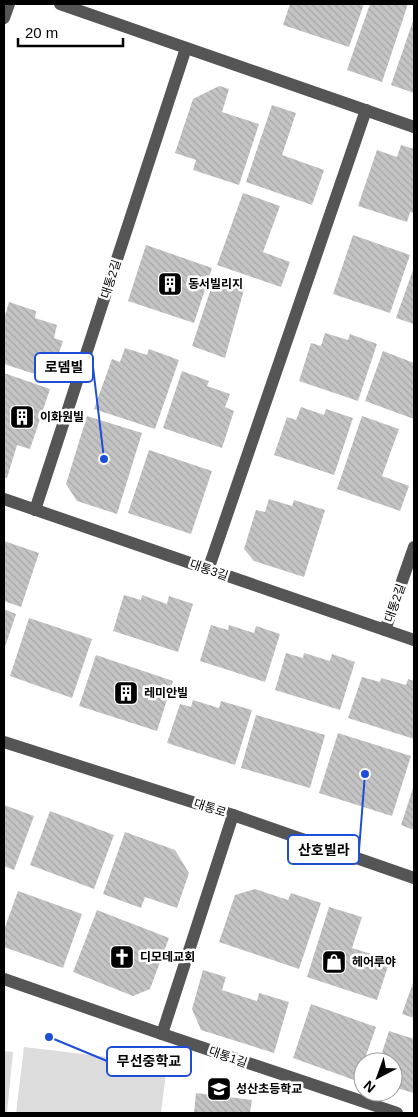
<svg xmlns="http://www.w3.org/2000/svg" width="418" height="1117" font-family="Helvetica,'Noto Sans KR',sans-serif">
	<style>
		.grass { fill: #dcdcdc }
		.building { fill: url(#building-back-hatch) }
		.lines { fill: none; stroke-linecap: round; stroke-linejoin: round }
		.minor { stroke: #555; stroke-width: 12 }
		.labels { text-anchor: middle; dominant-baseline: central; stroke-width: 5; stroke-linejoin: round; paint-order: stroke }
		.street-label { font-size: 12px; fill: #000; stroke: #fff }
		.poi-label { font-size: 12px; font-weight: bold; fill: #000; stroke: #fff; text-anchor: start }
		.leader { fill: none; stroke: #1d4ed8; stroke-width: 2 }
		.callout-dot { fill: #1d4ed8; stroke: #fff; stroke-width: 2 }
		.callout { fill: #fff; stroke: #1d4ed8; stroke-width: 2 }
		.callout-label { font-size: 14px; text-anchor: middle; font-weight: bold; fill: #000 }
	</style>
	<defs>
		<pattern id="building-back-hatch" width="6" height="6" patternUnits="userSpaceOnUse" patternTransform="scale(1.25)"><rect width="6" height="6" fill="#c4c4c4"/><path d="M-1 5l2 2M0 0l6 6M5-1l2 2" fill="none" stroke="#a7a7a7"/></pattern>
	</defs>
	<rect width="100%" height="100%" fill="#fff"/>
	<g class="grass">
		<polygon points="24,1047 167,1064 161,1113 16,1113"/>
		<polygon points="4,1051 13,1052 7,1113 4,1113"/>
	</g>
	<g class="building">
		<polygon points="290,4 364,4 349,47 283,25"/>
		<polygon points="370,4 408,4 382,82 347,70"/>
		<polygon points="414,18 414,93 391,85"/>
		<polygon points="219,86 229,89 222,112 259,124 239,185 193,170 196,160 175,153 193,99"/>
		<polygon points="272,105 296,113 282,155 324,170 312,205 246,182"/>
		<polygon points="401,145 414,149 414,213 410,212 407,222 358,206 377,150 397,157"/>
		<polygon points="243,193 280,206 263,252 290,262 281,287 217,265"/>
		<polygon points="353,235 410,255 390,313 333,294"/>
		<polygon points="146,245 212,268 194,323 128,301"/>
		<polygon points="414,267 414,324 396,318"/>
		<polygon points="215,276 245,286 225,358 192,346"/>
		<polygon points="9,302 36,311 35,318 57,325 54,338 63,341 50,379 4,364 4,319"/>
		<polygon points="325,333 348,340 350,334 377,344 358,401 299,381 311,343 321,346"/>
		<polygon points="125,348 147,355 149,349 179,360 155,429 94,409 112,359 120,362"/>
		<polygon points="383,351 414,363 414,419 365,401"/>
		<polygon points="182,371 209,381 207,386 230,394 225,407 234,411 222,448 163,428"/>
		<polygon points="4,373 50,389 30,449 17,445 7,478 4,477"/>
		<polygon points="301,407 324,415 326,409 353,418 334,475 274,455 287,417 296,420"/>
		<polygon points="87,416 142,433 117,514 77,501 66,484"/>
		<polygon points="362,416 399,429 382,476 409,486 400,511 337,489"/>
		<polygon points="149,450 212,471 191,534 128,513"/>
		<polygon points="269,499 292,506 294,500 325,510 304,577 254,561 244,549 256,510 265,512"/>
		<polygon points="4,541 39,553 21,607 4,601"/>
		<polygon points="124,595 141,600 142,595 167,604 169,596 193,604 178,652 113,631"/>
		<polygon points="4,609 16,614 4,650"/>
		<polygon points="29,618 92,639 72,698 10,676"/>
		<polygon points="211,625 228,630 229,625 254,633 256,626 280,634 265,682 200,661"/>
		<polygon points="286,653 303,658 304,653 330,661 332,654 355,662 340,710 275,690"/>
		<polygon points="96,655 173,681 157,731 79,706"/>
		<polygon points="362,677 380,682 381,678 406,685 408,679 414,681 414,739 348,718"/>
		<polygon points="193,700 219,708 221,701 252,710 235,765 167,743 180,704 191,707"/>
		<polygon points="256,715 325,735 310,788 241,768"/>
		<polygon points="338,733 411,756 392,816 319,793"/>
		<polygon points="414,785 414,830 401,825"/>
		<polygon points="4,805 34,816 14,870 4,866"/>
		<polygon points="50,811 114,835 94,889 30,865"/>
		<polygon points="125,832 175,850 189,873 177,908 145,897 141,908 103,894"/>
		<polygon points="255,889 288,900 291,893 321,903 299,969 219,942 235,895"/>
		<polygon points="18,891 82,914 63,968 4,947 4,930"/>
		<polygon points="329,907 362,917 352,948 390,960 377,1000 307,977"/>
		<polygon points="97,910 169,938 150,989 133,996 73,972"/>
		<polygon points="203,970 226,977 222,990 257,1001 259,993 289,1002 274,1053 201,1030 192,1009"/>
		<polygon points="414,980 414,1018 402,1014"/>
		<polygon points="311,1004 376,1027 357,1081 293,1058"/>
		<polygon points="389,1031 414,1039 414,1093 393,1087 393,1062 379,1062"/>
		<polygon points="196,1093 252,1100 250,1113 194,1113"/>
	</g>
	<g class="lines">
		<g class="minor">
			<polyline points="60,4 414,127"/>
			<polyline points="4,18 9,4"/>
			<polyline points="4,499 414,640"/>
			<polyline points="35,510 186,48"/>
			<polyline points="208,570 366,110"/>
			<polyline points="385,630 414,547"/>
			<polyline points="4,742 233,815 414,878"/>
			<polyline points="4,979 162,1034 397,1113"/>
			<polyline points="162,1034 233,815"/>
		</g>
	</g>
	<defs>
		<symbol id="building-square" viewBox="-11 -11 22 22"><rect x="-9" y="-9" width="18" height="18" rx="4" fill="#000" stroke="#fff"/><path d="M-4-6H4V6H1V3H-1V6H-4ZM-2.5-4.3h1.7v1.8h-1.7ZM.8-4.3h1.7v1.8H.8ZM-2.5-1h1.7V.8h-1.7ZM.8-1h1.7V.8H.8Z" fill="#fff"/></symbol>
		<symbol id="church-square" viewBox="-11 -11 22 22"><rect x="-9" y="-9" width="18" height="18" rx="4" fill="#000" stroke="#fff"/><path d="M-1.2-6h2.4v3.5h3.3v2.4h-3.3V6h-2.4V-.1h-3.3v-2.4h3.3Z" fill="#fff"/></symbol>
		<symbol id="shop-square" viewBox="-11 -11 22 22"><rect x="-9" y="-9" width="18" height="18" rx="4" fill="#000" stroke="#fff"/><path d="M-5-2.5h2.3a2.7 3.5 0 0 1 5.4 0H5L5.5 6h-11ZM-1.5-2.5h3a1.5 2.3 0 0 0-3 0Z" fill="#fff"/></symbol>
		<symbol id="school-square" viewBox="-11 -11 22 22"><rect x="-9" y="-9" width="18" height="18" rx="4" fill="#000" stroke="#fff"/><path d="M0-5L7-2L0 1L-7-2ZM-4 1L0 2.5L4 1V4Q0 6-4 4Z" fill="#fff"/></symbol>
	</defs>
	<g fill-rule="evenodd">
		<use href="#building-square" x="156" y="270" width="28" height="28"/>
		<use href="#building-square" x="8" y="403" width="28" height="28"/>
		<use href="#building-square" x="112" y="679" width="28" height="28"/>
		<use href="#church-square" x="108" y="943" width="28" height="28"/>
		<use href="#shop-square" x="320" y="948" width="28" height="28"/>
		<use href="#school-square" x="205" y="1075" width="28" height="28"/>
	</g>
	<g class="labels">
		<g class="street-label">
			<text transform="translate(111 279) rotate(-72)">대통2길</text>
			<text transform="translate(209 570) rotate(19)">대통3길</text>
			<text transform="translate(395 603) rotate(-71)">대통2길</text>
			<text transform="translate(210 808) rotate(18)">대통로</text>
			<text transform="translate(228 1057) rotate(19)">대통1길</text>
		</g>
		<g class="poi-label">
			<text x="188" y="284">동서빌리지</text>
			<text x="40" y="417">이화원빌</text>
			<text x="144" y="693">레미안빌</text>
			<text x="140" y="957">디모데교회</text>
			<text x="352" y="962">헤어루야</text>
			<text x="236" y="1089">성산초등학교</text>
		</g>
	</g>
	<path class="leader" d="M104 459L93 367M365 774L359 850M49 1037L107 1061"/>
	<g class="callout-dot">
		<circle cx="104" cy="459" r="5"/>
		<circle cx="365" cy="774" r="5"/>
		<circle cx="49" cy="1037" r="5"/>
	</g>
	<g class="callout">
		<rect x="35" y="353" width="58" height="29" rx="5"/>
		<rect x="288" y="835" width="71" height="29" rx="5"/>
		<rect x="107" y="1047" width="84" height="29" rx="5"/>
	</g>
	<g class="callout-label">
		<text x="64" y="372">로뎀빌</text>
		<text x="324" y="855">산호빌라</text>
		<text x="149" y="1066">무선중학교</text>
	</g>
	<rect width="418" height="1117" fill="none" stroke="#000000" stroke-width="10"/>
	<g transform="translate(378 1077) rotate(221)"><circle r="24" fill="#ffffff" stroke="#999999"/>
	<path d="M0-4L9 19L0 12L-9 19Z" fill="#000000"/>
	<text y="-8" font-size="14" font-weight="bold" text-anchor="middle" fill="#000000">N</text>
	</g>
	<path d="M18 38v8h105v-8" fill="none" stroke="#000000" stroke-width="2.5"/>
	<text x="25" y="38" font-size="15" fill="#000000" stroke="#ffffff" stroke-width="4" paint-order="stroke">20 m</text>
</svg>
